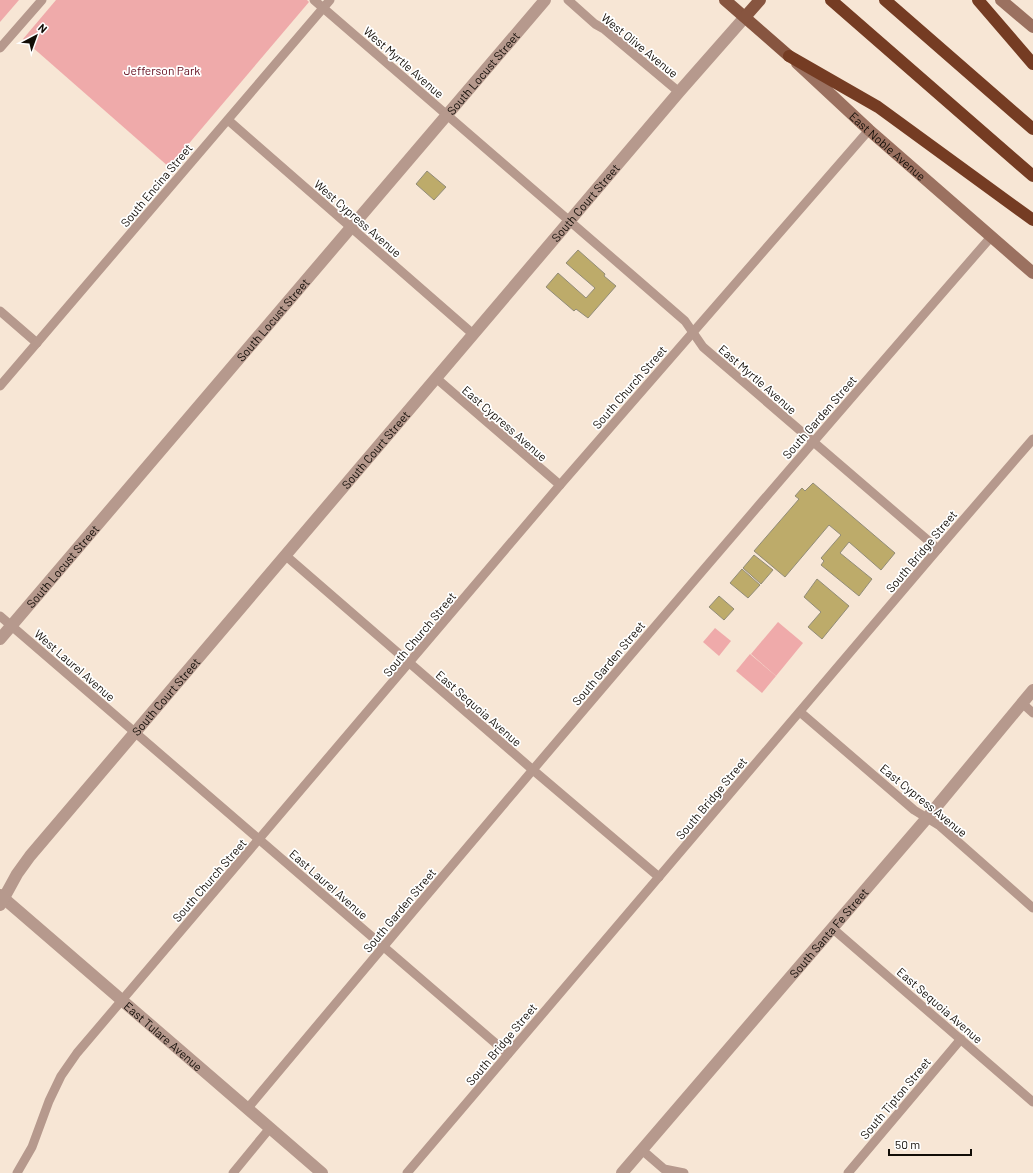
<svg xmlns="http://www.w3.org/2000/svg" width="1033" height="1173" font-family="Barlow,sans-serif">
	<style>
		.green { fill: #efaaaa }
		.building { fill: #bdab6a; stroke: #928c78 }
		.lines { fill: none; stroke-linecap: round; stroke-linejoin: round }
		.minor { stroke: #b6998d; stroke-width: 9 }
		.tertiary { stroke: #b6998d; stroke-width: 12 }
		.secondary { stroke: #9b7160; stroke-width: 12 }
		.primary { stroke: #875540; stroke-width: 12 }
		.motorway { stroke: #753c23; stroke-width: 12 }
		.labels { text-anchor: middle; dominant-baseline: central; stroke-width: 3.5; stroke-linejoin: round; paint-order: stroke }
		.street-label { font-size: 12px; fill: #120d07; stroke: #fff }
		.park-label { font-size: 12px; fill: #60091a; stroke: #fff }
	</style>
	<rect width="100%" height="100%" fill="#f7e6d5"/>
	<g class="green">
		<polygon points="0,0 19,0 0,22"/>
		<polygon points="56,0 307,0 309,2 169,167 23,39"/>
		<polygon points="778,622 803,643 776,676 751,654"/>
		<polygon points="715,628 731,641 719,656 703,642"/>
		<polygon points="750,654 776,676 762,693 736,671"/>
	</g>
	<g class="building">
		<polygon points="427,171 446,187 434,200 416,184"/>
		<polygon points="578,250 605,274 604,276 616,286 588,318 576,309 574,311 546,287 558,273 586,298 595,288 566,263"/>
		<polygon points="813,483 895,553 881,570 849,542 840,553 872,579 859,596 821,565 824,561 821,558 841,535 829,525 785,577 754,551 799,499 795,496 802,488 805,491"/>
		<polygon points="754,555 773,570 761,584 743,568"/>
		<polygon points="742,569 760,585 748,598 730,583"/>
		<polygon points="817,579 849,606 822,639 808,627 821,612 804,597"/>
		<polygon points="719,596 734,609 724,620 709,607"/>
	</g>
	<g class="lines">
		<g class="minor">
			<polyline points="314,0 632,275 685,321 703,347 938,549"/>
			<polyline points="568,0 595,24 604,29 679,92"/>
			<polyline points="0,48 42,0"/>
			<polyline points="228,120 473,334"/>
			<polyline points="0,311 37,343"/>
			<polyline points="436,378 560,485"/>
			<polyline points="0,386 330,0"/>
			<polyline points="285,555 533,770 659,877"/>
			<polyline points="0,616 508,1054"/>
			<polyline points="1022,703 1033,713"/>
			<polyline points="800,712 914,810 940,826 1033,908"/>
			<polyline points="832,928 1033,1102"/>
			<path d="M248,1108C493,815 740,525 991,237"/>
			<polyline points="642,1150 664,1169 684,1173"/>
			<polyline points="17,1173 32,1147 49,1101 61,1076 77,1053 560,485 869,130"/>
			<polyline points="233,1173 270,1128"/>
			<polyline points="407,1173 938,549 1033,439"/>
			<polyline points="848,1173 961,1039"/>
		</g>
		<g class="tertiary">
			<path id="s1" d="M0,639L545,0"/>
			<path id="s2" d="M0,895L322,1173"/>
			<path id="s3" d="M0,905L17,874L30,856L679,92L745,17"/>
			<path id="s4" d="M622,1173L927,818L1033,690"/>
		</g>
		<g class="secondary">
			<polyline points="1001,0 1033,27"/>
			<path id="s5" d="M797,63L869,130L1033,273"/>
		</g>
		<g class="primary">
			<polyline points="725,0 789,56"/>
			<polyline points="745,17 760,0"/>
		</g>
		<g class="motorway">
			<polyline points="831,0 1033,176"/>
			<polyline points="885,0 1033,129"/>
			<polyline points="978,0 1033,64"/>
			<polyline points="789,56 878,107 1033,220"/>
		</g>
	</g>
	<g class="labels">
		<g class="street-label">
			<text transform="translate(640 45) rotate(39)">West Olive Avenue</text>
			<text transform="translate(404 62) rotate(41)">West Myrtle Avenue</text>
			<text stroke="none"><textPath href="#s1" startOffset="744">South Locust Street</textPath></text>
			<text stroke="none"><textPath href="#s5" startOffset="123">East Noble Avenue</textPath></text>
			<text transform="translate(156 185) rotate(-50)">South Encina Street</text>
			<text stroke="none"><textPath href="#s3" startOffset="915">South Court Street</textPath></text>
			<text transform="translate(358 218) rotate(41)">West Cypress Avenue</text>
			<text stroke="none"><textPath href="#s1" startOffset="420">South Locust Street</textPath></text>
			<text transform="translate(758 379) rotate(41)">East Myrtle Avenue</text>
			<text transform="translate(629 387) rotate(-49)">South Church Street</text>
			<text transform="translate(819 417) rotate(-49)">South Garden Street</text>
			<text transform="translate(505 423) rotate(41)">East Cypress Avenue</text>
			<text stroke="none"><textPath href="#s3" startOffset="591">South Court Street</textPath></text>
			<text transform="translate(921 551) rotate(-50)">South Bridge Street</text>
			<text stroke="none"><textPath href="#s1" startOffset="96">South Locust Street</textPath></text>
			<text transform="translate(419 634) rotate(-50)">South Church Street</text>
			<text transform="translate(608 663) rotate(-50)">South Garden Street</text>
			<text transform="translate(75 665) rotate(41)">West Laurel Avenue</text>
			<text stroke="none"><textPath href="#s3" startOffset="267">South Court Street</textPath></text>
			<text transform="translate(479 708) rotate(41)">East Sequoia Avenue</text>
			<text transform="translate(711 798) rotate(-50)">South Bridge Street</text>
			<text transform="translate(924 800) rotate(39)">East Cypress Avenue</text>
			<text transform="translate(209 880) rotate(-49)">South Church Street</text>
			<text transform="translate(329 884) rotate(41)">East Laurel Avenue</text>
			<text transform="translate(399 910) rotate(-50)">South Garden Street</text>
			<text stroke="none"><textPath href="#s4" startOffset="317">South Santa Fe Street</textPath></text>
			<text transform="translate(940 1005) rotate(41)">East Sequoia Avenue</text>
			<text stroke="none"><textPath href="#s2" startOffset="216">East Tulare Avenue</textPath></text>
			<text transform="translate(501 1044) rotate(-50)">South Bridge Street</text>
			<text transform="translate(895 1098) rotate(-50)">South Tipton Street</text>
		</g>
		<g class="park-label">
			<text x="162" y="70">Jefferson Park</text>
		</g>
	</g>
	<g transform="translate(36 36) rotate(41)" stroke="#ffffff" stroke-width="3" paint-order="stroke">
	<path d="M0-3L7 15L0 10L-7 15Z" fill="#120d07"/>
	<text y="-6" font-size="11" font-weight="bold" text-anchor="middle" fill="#120d07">N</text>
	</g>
	<path d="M889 1149v6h82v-6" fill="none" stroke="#120d07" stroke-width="2"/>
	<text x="895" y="1149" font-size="12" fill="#120d07" stroke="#ffffff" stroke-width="3" paint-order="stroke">50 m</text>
</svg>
